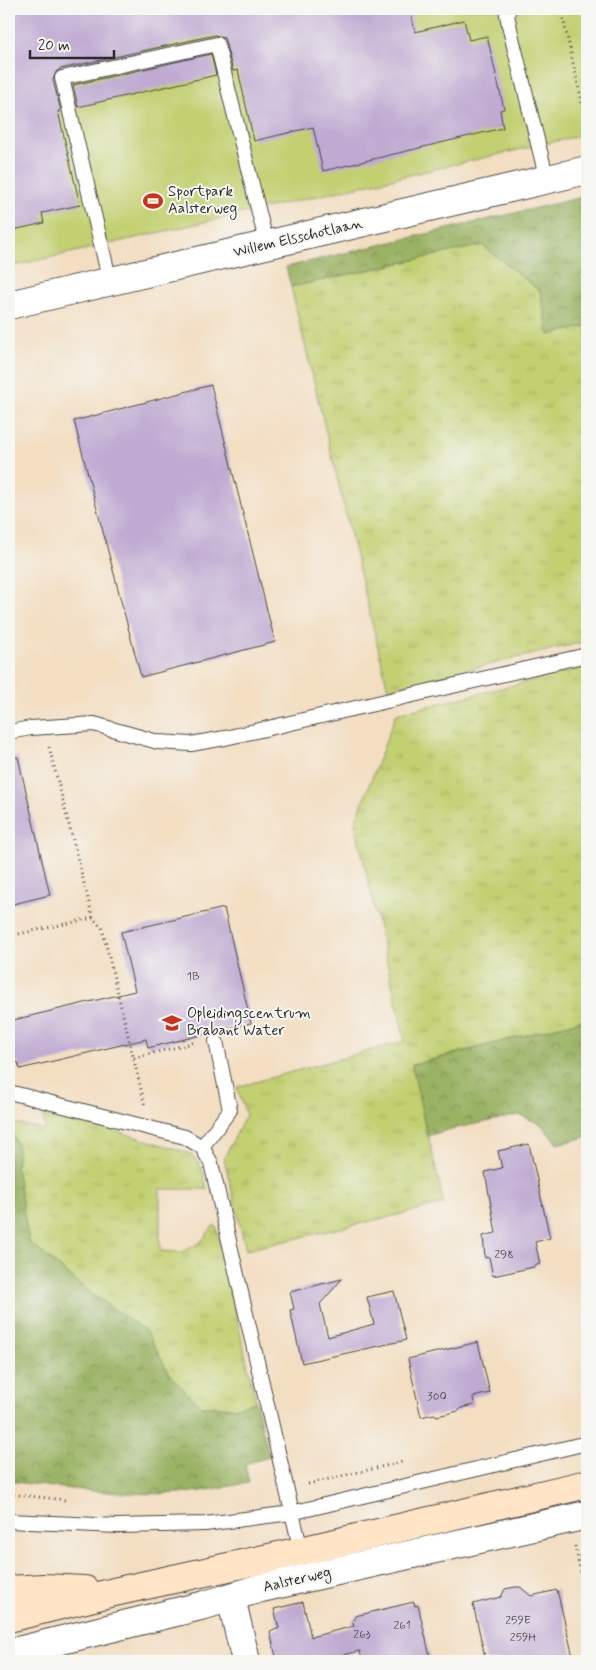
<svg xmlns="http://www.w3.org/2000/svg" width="596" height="1670" font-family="Mynerve,sans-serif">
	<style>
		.grass { fill: url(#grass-tufts); stroke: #777e4e }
		.forest { fill: url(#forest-crowns); stroke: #626e48 }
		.pitch { fill: #c3d072; stroke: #777e4e }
		.building { fill: #c0aad2 }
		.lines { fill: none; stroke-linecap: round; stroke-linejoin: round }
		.service-casing { stroke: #494642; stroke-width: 16 }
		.minor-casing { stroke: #494642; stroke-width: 30 }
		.secondary-casing { stroke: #494642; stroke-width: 30 }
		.path { stroke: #494642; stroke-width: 3; stroke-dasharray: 1 4; stroke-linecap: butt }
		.service { stroke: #fff; stroke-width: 14 }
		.minor { stroke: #fff; stroke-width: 28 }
		.secondary { stroke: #ffe4c6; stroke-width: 28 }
		.labels { text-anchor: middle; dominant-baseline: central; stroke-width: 4; stroke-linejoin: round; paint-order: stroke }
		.number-label { font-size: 12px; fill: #504b55 }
		.poi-label { font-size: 15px; fill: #2b2b2b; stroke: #f6f6f2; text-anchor: start }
		.street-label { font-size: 15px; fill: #2b2b2b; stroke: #f6f6f2 }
	</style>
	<defs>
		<pattern id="grass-tufts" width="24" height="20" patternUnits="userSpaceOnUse" patternTransform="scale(1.25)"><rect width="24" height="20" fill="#c3d072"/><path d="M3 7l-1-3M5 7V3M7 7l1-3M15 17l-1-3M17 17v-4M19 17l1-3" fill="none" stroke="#a8b363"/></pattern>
		<pattern id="forest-crowns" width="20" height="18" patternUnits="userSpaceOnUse" patternTransform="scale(1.25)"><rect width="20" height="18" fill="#9ab264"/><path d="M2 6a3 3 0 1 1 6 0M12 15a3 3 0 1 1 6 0" fill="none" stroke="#7e9153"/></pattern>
	</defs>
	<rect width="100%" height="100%" fill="#f6f6f2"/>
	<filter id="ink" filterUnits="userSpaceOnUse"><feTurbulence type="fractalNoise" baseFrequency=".02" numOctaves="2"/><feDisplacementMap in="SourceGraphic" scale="10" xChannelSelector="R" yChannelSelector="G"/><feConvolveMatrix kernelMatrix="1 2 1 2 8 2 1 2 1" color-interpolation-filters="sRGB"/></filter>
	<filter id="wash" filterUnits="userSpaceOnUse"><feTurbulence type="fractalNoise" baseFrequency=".0096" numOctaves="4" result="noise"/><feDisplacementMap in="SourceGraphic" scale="20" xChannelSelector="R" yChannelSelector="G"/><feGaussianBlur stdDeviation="1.12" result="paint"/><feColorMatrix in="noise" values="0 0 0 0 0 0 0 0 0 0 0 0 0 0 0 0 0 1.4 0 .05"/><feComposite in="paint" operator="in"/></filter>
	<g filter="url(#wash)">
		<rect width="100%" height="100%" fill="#f3dec2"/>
		<g class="grass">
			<polygon points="482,245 540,291 549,334 587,326 587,641 388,689 291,287"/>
			<polygon points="587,667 587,1019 412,1065 444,1204 246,1250 224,1158 246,1115 237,1087 405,1041 355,823 396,714"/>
			<path d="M42,1109L186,1152C202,1160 203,1173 207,1189H160V1251L182,1252L201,1242L213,1226H216L256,1402L234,1408L201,1406L170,1375L146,1331L93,1295L29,1242L16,1167L18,1149L9,1122L45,1130Z"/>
		</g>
		<g class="forest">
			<polygon points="587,196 587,326 549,335 540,291 482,245 291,287 286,267"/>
			<polygon points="587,1019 587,1137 557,1144 541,1124 519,1115 451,1129 427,1136 412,1065"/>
			<path d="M9,1124L18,1149L16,1167L29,1242L93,1295L146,1331L170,1375L201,1406L234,1408L256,1402L269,1457L245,1464L249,1483C226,1486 203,1492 181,1493C124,1496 65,1489 9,1481Z"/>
		</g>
		<polygon class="pitch" points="9,9 587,9 587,134 9,267"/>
		<g id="blocks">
			<g class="building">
				<polygon points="9,9 410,9 415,32 464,20 469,40 487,36 504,109 500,110 503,128 323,171 313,127 254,141 238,70 233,71 224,38 215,35 60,69 56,72 53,80 61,111 58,111 80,205 42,213 44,223 9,231"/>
				<polygon points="211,54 216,75 78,107 73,85"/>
				<polygon points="211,385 275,642 141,677 74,421"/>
				<polygon points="18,757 50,895 9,905 9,758"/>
				<polygon points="224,908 251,1023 148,1048 146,1039 20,1069 18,1062 9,1064 9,1021 135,991 121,932"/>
				<polygon points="529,1144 550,1238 535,1242 540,1264 534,1265 534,1267 493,1276 489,1257 485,1258 483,1236 496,1233 485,1172 502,1168 498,1151"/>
				<polygon points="342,1279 320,1304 328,1337 374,1324 367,1297 394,1291 406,1340 302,1363 290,1310 294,1309 290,1292"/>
				<polygon points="478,1342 490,1393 473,1397 474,1405 461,1408 459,1411 437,1416 434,1414 421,1417 408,1359"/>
				<polygon points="516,1587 520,1587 531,1596 557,1590 574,1661 486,1661 473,1604 501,1597 505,1589"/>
				<polygon points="303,1602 311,1637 354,1626 352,1620 355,1619 355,1616 414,1602 415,1606 418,1605 431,1661 362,1661 360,1651 317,1661 277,1661 270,1632 279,1628 274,1609"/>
			</g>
		</g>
	</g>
	<g filter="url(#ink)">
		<use href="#blocks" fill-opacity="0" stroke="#494642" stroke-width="1"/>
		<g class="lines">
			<defs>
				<g id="service">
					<polyline points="509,9 507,15 512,38 547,180"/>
					<polyline points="110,282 62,78 217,44 267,245"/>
					<polyline points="9,732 31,728 94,724 158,742 191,744 225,738 587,655"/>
					<polyline points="9,1092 185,1137 202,1147 211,1163 301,1551"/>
					<polyline points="202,1147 230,1110 216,1041"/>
					<polyline points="9,1521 118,1526 205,1524 291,1513 587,1443"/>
				</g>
				<g id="minor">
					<polyline points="9,305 587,170"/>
					<polyline points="231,1598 246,1661"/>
					<polyline points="9,1653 205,1605 261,1588 587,1515"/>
				</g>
				<g id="secondary">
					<polyline points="9,1590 43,1588 85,1590"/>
					<polyline points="9,1618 114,1592 301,1551 587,1484"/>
				</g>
			</defs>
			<use href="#service" class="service-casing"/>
			<use href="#minor" class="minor-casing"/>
			<use href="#secondary" class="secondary-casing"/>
			<g class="path">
				<polyline points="561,9 587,125"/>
				<polyline points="49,747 93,918 102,928 145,1106"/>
				<polyline points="9,936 93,918"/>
				<polyline points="134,1058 196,1042"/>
				<polyline points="308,1484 402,1462"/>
				<polyline points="9,1494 67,1500"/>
				<polyline points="575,1546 587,1599"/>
			</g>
			<use href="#service" class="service"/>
			<use href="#minor" class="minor"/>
			<use href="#secondary" class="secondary"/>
		</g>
	</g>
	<defs>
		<symbol id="stadium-bare" viewBox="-9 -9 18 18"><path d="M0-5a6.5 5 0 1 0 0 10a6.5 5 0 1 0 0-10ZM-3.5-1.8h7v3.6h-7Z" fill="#c8321e" stroke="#f6f6f2" stroke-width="2.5" paint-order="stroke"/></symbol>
		<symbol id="school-bare" viewBox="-9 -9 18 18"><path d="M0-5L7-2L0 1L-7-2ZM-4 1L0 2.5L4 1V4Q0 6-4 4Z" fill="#c8321e" stroke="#f6f6f2" stroke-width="2.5" paint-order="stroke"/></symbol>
	</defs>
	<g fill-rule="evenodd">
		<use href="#stadium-bare" x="139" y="187" width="28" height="28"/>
		<use href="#school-bare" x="158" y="1009" width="28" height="28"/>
	</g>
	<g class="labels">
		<g class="number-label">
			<text x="193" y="977">1B</text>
			<text x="504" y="1255">298</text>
			<text x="437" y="1397">300</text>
			<text x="518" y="1621">259E</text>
			<text x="402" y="1626">261</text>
			<text x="362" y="1635">263</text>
			<text x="523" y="1638">259H</text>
		</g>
		<g class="poi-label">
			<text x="168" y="192">Sportpark<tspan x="168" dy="17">Aalsterweg</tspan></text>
			<text x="187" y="1014">Opleidingscentrum<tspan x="187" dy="17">Brabant Water</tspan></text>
		</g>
		<g class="street-label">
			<text transform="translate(298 238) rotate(-13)">Willem Elsschotlaan</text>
			<text transform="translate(297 1580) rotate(-13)">Aalsterweg</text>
		</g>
	</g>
	<rect width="596" height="1670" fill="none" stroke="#f6f6f2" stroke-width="30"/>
	<path d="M30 50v8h84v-8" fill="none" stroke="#2b2b2b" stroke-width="2.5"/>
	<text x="38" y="50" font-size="15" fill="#2b2b2b" stroke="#f6f6f2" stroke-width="4" paint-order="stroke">20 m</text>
</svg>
